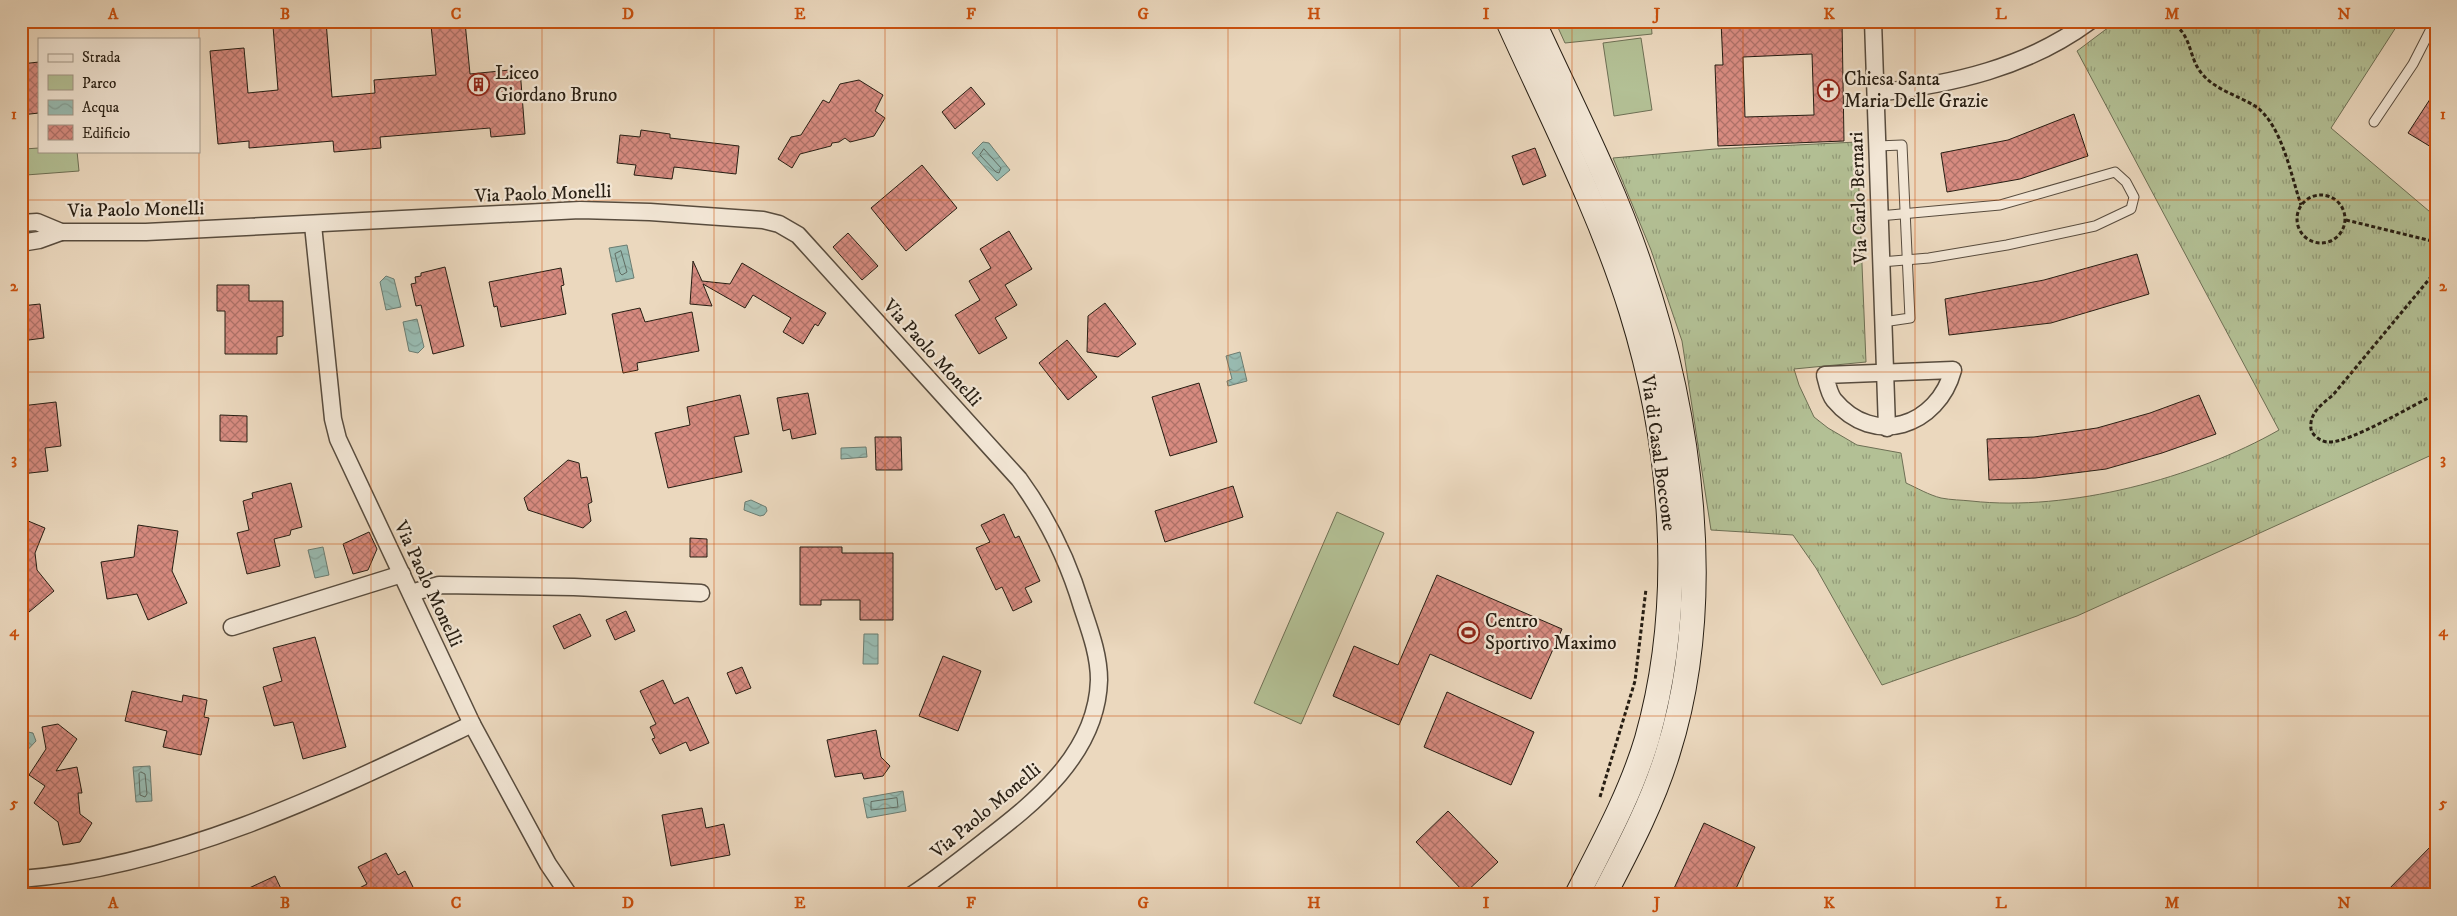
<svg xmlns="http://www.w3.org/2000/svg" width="2457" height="916" font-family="'IM FELL DW Pica',serif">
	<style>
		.grass { fill: url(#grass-tufts); stroke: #6d6f54 }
		.park { fill: #b3c095; stroke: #6d6f54 }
		.water { fill: url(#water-waves); stroke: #6b7c71 }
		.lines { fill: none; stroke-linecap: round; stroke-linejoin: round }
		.shore { stroke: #606c62; stroke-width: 1 }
		.building { fill: url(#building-cross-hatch); stroke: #271e13; fill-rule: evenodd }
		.lane-casing { stroke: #584c3e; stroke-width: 11 }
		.street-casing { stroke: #584c3e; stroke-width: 19 }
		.secondary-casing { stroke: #271e13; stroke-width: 26 }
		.path { stroke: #271e13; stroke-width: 3; stroke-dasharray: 4 2.5; stroke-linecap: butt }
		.lane { stroke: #f2e6d5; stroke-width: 9 }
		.street { stroke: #f2e6d5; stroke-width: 16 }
		.secondary { stroke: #f2e6d5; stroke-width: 24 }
		.grid { fill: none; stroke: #cb500d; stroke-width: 1; stroke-opacity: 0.55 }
		.labels { text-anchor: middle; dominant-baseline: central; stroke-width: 4.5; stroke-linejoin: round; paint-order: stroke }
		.poi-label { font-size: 19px; fill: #271e13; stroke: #f2e6d5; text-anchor: start }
		.street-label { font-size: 19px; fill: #271e13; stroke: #f2e6d5 }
		.neatline { fill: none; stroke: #cb500d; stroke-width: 2 }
		.grid-label { font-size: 16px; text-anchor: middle; font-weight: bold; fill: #cb500d }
	</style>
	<defs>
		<pattern id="grass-tufts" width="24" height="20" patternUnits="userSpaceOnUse" patternTransform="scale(1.25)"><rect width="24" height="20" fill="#b3c095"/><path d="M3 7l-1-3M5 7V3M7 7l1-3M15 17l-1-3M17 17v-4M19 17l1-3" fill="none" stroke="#929b78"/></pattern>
		<pattern id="water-waves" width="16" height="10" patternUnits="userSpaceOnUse" patternTransform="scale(1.25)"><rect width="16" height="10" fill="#98bab0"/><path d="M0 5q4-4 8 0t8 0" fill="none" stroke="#839f96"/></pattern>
		<pattern id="building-cross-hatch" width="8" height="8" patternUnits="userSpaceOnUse" patternTransform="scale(1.25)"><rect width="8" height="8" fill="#d78b80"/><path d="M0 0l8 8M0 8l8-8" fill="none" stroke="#ae7168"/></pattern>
	</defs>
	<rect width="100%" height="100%" fill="#ebd8be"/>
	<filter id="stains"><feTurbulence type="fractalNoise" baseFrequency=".004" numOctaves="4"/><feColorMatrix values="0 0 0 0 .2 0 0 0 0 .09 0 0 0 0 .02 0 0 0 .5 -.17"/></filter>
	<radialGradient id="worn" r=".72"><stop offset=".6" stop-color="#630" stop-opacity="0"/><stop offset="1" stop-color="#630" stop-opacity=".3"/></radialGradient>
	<path class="grass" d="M2117,21H2400L2331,128L2436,217V453L2077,616L1882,685L1816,568L1793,535L1711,530L1682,341L1651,250L1613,158L1715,149L1857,142L1866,362L1794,369L1799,385L1814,417L1828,428L1857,445L1901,453L1906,483C1917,488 1929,495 1941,498C1951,500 1962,500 1971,501C2069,512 2195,478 2279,430L2077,51Z"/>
	<g class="park">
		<polygon points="1555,21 1651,21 1652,34 1565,43"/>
		<polygon points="1641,38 1652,110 1614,116 1603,43"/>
		<polygon points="39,148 39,151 77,151 79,171 26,175 24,149"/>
		<polygon points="1337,512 1384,533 1301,724 1254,703"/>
	</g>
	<g class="water">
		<polygon points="983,142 989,143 1010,170 997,181 972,153"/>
		<polygon points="627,245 634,278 616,282 609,248"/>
		<polygon points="386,276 394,279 401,307 386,310 380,282"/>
		<polygon points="417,319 424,347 418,353 409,351 403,322"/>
		<polygon points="1240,352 1247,381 1228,386 1227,381 1232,379 1226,356"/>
		<polygon points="866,447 867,457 841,459 841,448"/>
		<polygon points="751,500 766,507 767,511 764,515 760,516 744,510 745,502"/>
		<polygon points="323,547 329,575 315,578 308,550"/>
		<polygon points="864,634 878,634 878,664 863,664"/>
		<polygon points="28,732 33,733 36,741 21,757 21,735"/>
		<polygon points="150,766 152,801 136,802 133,767"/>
		<polygon points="903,791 906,811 867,818 863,798"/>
	</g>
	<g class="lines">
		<g class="shore">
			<polygon points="984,149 1001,168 999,173 996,172 980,155"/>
			<polygon points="621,251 627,272 622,275 620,273 615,254"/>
			<polygon points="141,772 145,774 147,794 145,797 140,795 139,774"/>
			<polygon points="897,798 898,807 871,810 871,802"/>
		</g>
	</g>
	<g class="building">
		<polygon points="326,21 332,97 375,93 374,80 436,75 431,25 465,22 470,74 520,69 525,134 491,137 490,128 380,137 381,148 334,152 333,141 249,148 249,141 218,144 210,51 244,48 248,93 278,90 273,26"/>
		<path d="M1721,21H1842L1844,141L1718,146L1715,65H1723ZM1812,54L1814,115L1745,117L1743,57Z"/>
		<polygon points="39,62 39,113 21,115 21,64"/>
		<polygon points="859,80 883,95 875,111 885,118 874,136 850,142 845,138 839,142 832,143 831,146 800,154 792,168 778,159 791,137 801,135 823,100 829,103 840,84"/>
		<polygon points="971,87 985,104 955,129 942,112"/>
		<polygon points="2436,90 2436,150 2408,133"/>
		<polygon points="2074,114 2088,156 2020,179 1947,192 1941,153 2008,140"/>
		<polygon points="641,130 670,134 670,138 739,146 736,174 674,167 672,179 634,175 636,165 617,163 620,135 640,137"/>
		<polygon points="1535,148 1546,176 1523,185 1512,156"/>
		<polygon points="922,165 957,208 906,251 871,208"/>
		<polygon points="1009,231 1032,269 1005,285 1017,305 995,318 1007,338 979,354 955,315 980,300 969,281 991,268 980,249"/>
		<polygon points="848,233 878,266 862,280 833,247"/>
		<polygon points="2137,254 2149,294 2051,323 1949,335 1945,299 2044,280"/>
		<polygon points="693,261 702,281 730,284 742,263 826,313 818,326 815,324 803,344 783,332 791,318 753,295 745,308 703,284 712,306 690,304"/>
		<polygon points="445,267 464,346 433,354 421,305 416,306 411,284 416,283 415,277 421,276 421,273"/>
		<polygon points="561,268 564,285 561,286 566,314 501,327 497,306 494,307 489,282"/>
		<polygon points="217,285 249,285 249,301 283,301 283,336 277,337 277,354 225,354 225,311 217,311"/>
		<polygon points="1105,303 1136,344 1118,357 1087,352 1088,316"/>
		<polygon points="40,304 44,338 21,341 21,306"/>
		<polygon points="640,308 645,322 692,312 699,351 637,363 638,370 623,373 612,314"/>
		<polygon points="1067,340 1097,377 1068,400 1039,363"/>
		<polygon points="1199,383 1217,442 1170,456 1152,397"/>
		<polygon points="808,393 816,434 792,439 790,429 783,431 777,398"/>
		<polygon points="740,395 749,434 734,437 742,472 668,488 655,433 690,425 687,407"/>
		<polygon points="2199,395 2216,434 2162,453 2106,469 2035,478 1989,480 1987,439 2034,437 2097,428 2150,413"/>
		<polygon points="56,402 61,446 45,448 48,471 21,474 21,406"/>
		<polygon points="220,415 247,416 247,442 220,441"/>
		<polygon points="875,437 901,437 902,470 876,470"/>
		<polygon points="568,460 579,463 581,478 587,477 592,502 588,504 591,521 583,528 528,510 524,498"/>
		<polygon points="291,483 302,527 291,530 290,535 274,539 280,566 247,574 237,533 249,530 243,501 253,498 252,493"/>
		<polygon points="1233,486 1243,517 1165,542 1155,511"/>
		<polygon points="1004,514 1015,538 1019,536 1040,581 1025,588 1032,602 1013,611 1002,587 996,590 976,548 990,542 981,525"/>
		<polygon points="21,518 45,528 35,553 37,570 54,591 29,612 21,603"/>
		<polygon points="138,525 178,531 172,571 187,603 148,620 137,594 107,599 101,562 134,557"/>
		<polygon points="369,532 377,549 368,570 353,574 343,544"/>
		<polygon points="690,538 707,539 707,557 690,557"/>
		<polygon points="800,547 842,547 842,553 893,553 893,620 860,620 860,600 821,600 821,605 800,605"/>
		<polygon points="1437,575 1562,629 1531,699 1430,654 1399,725 1333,696 1354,646 1398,665"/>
		<polygon points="626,611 635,631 615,640 606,620"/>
		<polygon points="580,614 591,636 564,649 553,626"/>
		<polygon points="315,637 346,747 303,759 293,722 274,726 263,687 282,681 273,648"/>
		<polygon points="943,656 981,671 958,731 919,716"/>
		<polygon points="742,667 751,688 736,694 727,673"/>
		<polygon points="663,680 674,704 688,697 709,743 690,751 686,742 660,754 652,739 655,738 650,727 656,724 640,691"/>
		<polygon points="132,691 182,702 183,695 207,700 204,717 209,718 201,755 163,747 167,731 125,721"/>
		<polygon points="1447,692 1534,732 1511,785 1424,747"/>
		<polygon points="58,724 77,739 56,771 77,767 82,793 78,793 80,814 92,823 80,842 63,845 58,822 34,803 45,786 29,775 46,749 42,727"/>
		<polygon points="876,730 881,757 890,766 883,776 864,779 862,773 835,777 827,740"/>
		<polygon points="702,808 706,828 724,824 730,855 671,866 662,815"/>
		<polygon points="1448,811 1498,862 1465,893 1416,842"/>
		<polygon points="1704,823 1755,847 1733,895 1671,895"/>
		<polygon points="2436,841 2436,886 2427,895 2383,895"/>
		<polygon points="386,853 398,875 405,871 417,895 346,895 367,884 358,867"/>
		<polygon points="275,876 284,895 234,895"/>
	</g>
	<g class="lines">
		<defs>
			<g id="lane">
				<polyline points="2374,122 2413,64 2435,21"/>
				<polyline points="1877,146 1902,145 1910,318 1883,322"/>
				<polyline points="1879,216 2000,205 2115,172 2126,182 2134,197 2131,209 2095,226 2007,245 1929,258 1881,262"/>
			</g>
			<g id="street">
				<polyline points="1873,21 1887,428"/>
				<path d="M1876,93C1953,84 2026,68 2090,21"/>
				<path d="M21,223L37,222L61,232H146L580,210L650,212L763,220L779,224L798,235L1019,479C1048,519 1068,560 1082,607C1090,631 1099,655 1099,680C1097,754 1034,803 982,843C959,861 936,879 912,895"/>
				<polyline points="313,225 333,419 338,439 472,724"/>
				<polyline points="21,243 39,240 61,232"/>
				<path d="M1953,370C1938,426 1874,448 1834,400C1829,394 1827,383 1825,375Z"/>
				<polyline points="411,593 439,585 574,587 701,593"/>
				<polyline points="232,627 402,574"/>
				<path d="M21,879C181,866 330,792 472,724L548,864L569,895"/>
			</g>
			<g id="secondary">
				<path d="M1508,21C1551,116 1600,211 1631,310C1673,445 1686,602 1647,739C1631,793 1603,844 1577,895"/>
				<path d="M1533,21C1570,102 1612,182 1640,266C1691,415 1716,600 1668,752C1653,802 1628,849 1604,895"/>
			</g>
		</defs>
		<use href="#lane" class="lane-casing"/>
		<use href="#street" class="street-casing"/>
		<use href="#secondary" class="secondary-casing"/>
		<g class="path">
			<path d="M2170,21C2194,36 2187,57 2203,75C2216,90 2239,96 2255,106C2282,124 2291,176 2301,205"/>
			<circle cx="2321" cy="219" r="24"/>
			<polyline points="2346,220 2436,242"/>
			<path d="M2436,271L2333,395C2322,404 2309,413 2311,429C2312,435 2321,442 2328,442C2348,444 2415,404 2436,394"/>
			<polyline points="1600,797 1635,681 1646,589"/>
		</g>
		<use href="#lane" class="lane"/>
		<use href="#street" class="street"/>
		<use href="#secondary" class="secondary"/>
	</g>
	<path class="grid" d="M199,21V895M371,21V895M542,21V895M714,21V895M885,21V895M1057,21V895M1228,21V895M1400,21V895M1572,21V895M1743,21V895M1915,21V895M2086,21V895M2258,21V895M21,200H2436M21,372H2436M21,544H2436M21,716H2436"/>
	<defs>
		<symbol id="building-ring" viewBox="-11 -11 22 22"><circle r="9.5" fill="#f2e6d5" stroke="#8f2418" stroke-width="1.5"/><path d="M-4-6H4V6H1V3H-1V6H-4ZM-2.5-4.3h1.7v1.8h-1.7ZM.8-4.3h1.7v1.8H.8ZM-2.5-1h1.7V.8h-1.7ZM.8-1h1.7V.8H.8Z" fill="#8f2418"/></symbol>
		<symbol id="church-ring" viewBox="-11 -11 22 22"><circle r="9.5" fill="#f2e6d5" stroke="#8f2418" stroke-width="1.5"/><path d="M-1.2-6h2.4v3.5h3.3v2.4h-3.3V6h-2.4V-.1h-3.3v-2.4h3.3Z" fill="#8f2418"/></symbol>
		<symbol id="stadium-ring" viewBox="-11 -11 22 22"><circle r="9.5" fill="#f2e6d5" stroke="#8f2418" stroke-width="1.5"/><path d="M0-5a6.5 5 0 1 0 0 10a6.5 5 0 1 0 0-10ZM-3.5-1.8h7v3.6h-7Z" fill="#8f2418"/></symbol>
	</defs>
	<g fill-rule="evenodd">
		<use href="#building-ring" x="466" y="72" width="25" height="25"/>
		<use href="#church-ring" x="1816" y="78" width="25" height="25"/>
		<use href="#stadium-ring" x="1456" y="620" width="25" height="25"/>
	</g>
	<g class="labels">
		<g class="poi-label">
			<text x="495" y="73">Liceo<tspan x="495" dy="22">Giordano Bruno</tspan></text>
			<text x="1844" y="79">Chiesa Santa<tspan x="1844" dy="22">Maria Delle Grazie</tspan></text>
			<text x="1485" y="621">Centro<tspan x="1485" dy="22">Sportivo Maximo</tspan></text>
		</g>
		<g class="street-label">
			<text transform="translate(543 194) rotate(-2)">Via Paolo Monelli</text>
			<text transform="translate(1859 198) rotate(-92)">Via Carlo Bernari</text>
			<text transform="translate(136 210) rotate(-1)">Via Paolo Monelli</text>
			<text transform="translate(932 353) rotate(48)">Via Paolo Monelli</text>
			<text transform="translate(1658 453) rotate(82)">Via di Casal Boccone</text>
			<text transform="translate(428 584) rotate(65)">Via Paolo Monelli</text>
			<text transform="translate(986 811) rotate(-40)">Via Paolo Monelli</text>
		</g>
	</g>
	<rect width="2457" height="916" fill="none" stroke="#ebd8be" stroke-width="55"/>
	<rect x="38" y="38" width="162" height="115" fill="#f2e6d5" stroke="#a19687"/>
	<rect x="48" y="54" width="25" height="8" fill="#f2e6d5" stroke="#a19687"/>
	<text x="82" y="62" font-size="15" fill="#271e13">Strada</text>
	<rect x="48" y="75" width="25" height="15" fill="#b3c095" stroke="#a19687"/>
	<text x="82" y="88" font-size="15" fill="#271e13">Parco</text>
	<rect x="48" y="100" width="25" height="15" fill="url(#water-waves)" stroke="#a19687"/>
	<text x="82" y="112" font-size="15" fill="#271e13">Acqua</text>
	<rect x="48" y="125" width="25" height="15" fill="url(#building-cross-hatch)" stroke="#a19687"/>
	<text x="82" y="138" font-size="15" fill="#271e13">Edificio</text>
	<rect x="28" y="28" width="2402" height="860" class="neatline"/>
	<g class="grid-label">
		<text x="113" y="19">A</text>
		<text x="285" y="19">B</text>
		<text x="456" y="19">C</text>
		<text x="628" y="19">D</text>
		<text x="800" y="19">E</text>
		<text x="971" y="19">F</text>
		<text x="1143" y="19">G</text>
		<text x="1314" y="19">H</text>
		<text x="1486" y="19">I</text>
		<text x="1657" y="19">J</text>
		<text x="1829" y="19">K</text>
		<text x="2001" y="19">L</text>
		<text x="2172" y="19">M</text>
		<text x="2344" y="19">N</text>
		<text x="14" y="119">1</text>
		<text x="2443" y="119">1</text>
		<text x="14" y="291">2</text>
		<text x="2443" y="291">2</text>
		<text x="14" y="464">3</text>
		<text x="2443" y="464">3</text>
		<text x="14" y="636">4</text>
		<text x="2443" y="636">4</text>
		<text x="14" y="808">5</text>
		<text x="2443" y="808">5</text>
		<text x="113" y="908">A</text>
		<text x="285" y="908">B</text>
		<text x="456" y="908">C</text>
		<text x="628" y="908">D</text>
		<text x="800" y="908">E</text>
		<text x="971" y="908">F</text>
		<text x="1143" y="908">G</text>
		<text x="1314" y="908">H</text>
		<text x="1486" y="908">I</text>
		<text x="1657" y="908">J</text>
		<text x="1829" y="908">K</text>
		<text x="2001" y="908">L</text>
		<text x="2172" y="908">M</text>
		<text x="2344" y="908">N</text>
	</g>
	<rect width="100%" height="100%" filter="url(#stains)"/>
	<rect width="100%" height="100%" fill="url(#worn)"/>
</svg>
